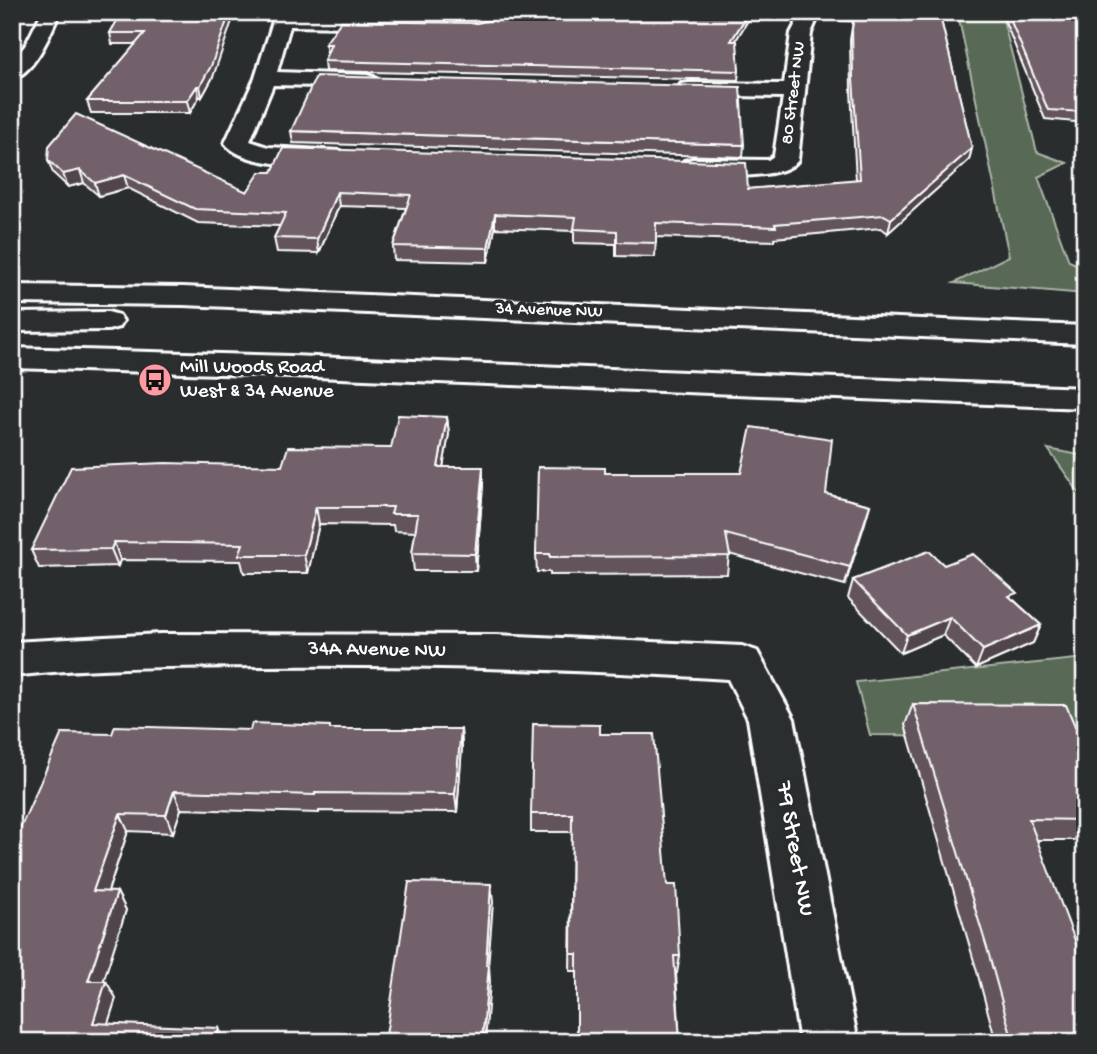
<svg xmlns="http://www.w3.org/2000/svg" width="1097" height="1054" font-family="'Gochi Hand',sans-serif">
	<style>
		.green { fill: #586b55; stroke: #acb5aa; stroke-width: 2 }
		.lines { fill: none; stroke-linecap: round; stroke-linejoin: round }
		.minor-casing { stroke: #fff; stroke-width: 6 }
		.major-casing { stroke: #fff; stroke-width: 6 }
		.minor { fill: #2a2d2e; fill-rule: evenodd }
		.major { fill: #2a2d2e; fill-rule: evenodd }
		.wall { fill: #62535c; stroke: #fff; stroke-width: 2 }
		.shaded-wall { fill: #50444b; stroke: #fff; stroke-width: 2 }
		.building { fill: #72616b; stroke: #fff; stroke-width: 2 }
		.labels { text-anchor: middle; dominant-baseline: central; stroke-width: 7; stroke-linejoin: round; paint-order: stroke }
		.far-street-label { font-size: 18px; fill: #fff; stroke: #2a2d2e }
		.poi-label { font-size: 21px; fill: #fff; stroke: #2a2d2e; text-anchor: start }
		.street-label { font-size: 21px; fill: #fff; stroke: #2a2d2e }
		.near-street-label { font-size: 24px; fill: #fff; stroke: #2a2d2e }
	</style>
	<rect width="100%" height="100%" fill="#2a2d2e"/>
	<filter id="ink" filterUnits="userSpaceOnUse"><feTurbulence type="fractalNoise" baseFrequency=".0143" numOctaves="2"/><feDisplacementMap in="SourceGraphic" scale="14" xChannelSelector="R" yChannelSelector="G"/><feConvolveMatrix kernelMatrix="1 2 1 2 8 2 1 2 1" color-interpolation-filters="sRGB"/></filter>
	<g filter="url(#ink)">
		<g class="green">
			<polygon points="961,12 1001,12 1037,152 1067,163 1038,177 1069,261 1085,268 1085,294 954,283 1009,256 959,19"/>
			<polygon points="1048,449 1085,456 1085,501"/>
			<polygon points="1085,658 1085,737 870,735 856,682"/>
		</g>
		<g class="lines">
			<defs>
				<g id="minor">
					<path d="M42,12H60C51,32 35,73 12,79V60L25,46Z"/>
					<path d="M276,12L477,17L495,12H515L505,23L477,29L290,26L277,72L367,75L374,77L378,81L374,85L367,87L273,85L250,141L268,147L340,151L344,156L340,161C315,168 242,167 225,143L255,78Z"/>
					<path d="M802,12H820L811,33L798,160C784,181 708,177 684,171L681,166L684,161L693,159L768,160L774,156L783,97L689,95L681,94L678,89L681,84L689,83L784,84L791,33Z"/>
					<path d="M161,634L496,635L742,646L757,651L794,719L858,1042H800L748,719L728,679C574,669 421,665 267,666C182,667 97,666 12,676V642Z"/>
				</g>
				<g id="major">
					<polygon points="12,285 183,287 1085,326 1085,344 183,305 12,303"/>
					<polygon points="108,312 119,315 123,321 119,327 108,330 12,331 12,313"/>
					<polygon points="12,348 291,356 1085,388 1085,408 291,376 12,368"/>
				</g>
			</defs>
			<use href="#minor" class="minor-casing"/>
			<use href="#major" class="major-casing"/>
			<use href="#minor" class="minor"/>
			<use href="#major" class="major"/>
		</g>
		<g class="wall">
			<polygon points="122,12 213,77 202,97 199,97 190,113 91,113 87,101 136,44 112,44 110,33"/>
			<polygon points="392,12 484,12 477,14"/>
			<polygon points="509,12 753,12 735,41 739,71 738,80 325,71 324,61 327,53 325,44 477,23 505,17"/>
			<polygon points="838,12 939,12 972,148 969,160 888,233 881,228 774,238 774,241 656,237 655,257 616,256 616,244 574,243 574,231 495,228 488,262 394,260 393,246 406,208 339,206 319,253 277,252 274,238 280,226 198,223 128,188 99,196 84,183 68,187 53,173 48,160 247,192 748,189 856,180 851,91 850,40 853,21 837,20"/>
			<polygon points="1001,12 1085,12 1085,123 1045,119"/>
			<polygon points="291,131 744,145 743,157 293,143"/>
			<polygon points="447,417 449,434 443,467 483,467 483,485 476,571 414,571 412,553 416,532 394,531 393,525 319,524 308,573 244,573 241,561 120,560 118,566 39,568 31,550 282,466 391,448"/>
			<polygon points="605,473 741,473 870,505 845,585 729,554 727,574 550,575 550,572 537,572 536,554"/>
			<polygon points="944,565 1014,600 1041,625 1033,643 976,668 943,635 901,653 848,598 853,580"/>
			<polygon points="913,704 1085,749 1085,840 1037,840 1085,1042 996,1042 976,968 905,725"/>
			<polygon points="331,729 461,729 462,747 457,812 319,811 319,813 181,809 173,833 128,831 108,892 117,892 126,910 103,981 116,998 108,1023 12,1042 112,734 250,730"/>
			<polygon points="600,734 667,885 680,956 677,973 676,973 680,1042 577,1042 577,971 570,971 572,832 531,832 531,814"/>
		</g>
		<g class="shaded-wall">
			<polygon points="230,12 235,12 213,77 202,97 200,86"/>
			<polygon points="749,12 753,12 730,50 731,41"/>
			<polygon points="197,86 199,97 190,113 187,101"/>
			<polygon points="972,148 969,160 888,233 891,219"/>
			<polygon points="80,170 84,183 68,187 63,174"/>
			<polygon points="124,175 128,188 99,196 95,183"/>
			<polygon points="337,192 339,206 319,253 317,239"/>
			<polygon points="495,214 495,228 488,262 488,248"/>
			<polygon points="447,417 449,434 440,484 438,467"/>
			<polygon points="483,467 483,485 476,571 475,554"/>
			<polygon points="870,505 865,523 845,585 850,567"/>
			<polygon points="316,507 319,524 308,573 304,555"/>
			<polygon points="114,542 120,560 118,566 111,549"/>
			<polygon points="950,617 943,635 901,653 907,635"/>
			<polygon points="1041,625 1033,643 976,668 983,650"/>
			<polygon points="461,729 462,747 457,812 455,794"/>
			<polygon points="174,791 181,809 173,833 166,815"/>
			<polygon points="120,814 128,831 102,909 93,891"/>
			<polygon points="491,884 493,902 487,982 486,965"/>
			<polygon points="117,892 126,910 98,998 88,981"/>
			<polygon points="489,965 490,982 485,1042 482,1042"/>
			<polygon points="106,981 116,998 103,1039 93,1023"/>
			<polygon points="219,1028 225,1042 215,1042"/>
		</g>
		<g class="building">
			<polygon points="122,12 230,12 211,66 200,86 197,86 187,101 87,101 145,33 110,33"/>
			<polygon points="509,12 749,12 731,41 737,41 739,71 324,61 331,44 325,44 341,21 477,23 505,17"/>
			<polygon points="855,12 939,12 972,148 891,219 884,215 775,224 776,227 656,223 656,243 617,242 617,231 574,229 576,217 495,214 488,248 393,246 411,195 337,192 317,239 274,238 286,213 195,209 124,175 95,183 80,170 63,174 48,160 49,146 76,114 247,192 260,172 272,172 283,148 746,163 748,189 860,179 853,79 852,29"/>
			<polygon points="1007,12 1085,12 1085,112 1048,110"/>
			<polygon points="316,76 740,87 744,145 291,131"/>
			<polygon points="398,415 447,417 438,467 483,467 475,554 412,553 418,514 391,514 393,507 316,507 304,555 239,555 243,544 114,542 111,549 31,550 71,467 165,463 282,466 288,447 391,448"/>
			<polygon points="751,427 832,439 826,494 870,505 850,567 726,534 730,556 550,557 550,554 536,554 538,467 605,468 605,473 741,473"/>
			<polygon points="929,551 944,565 973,554 1017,593 1009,596 1041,625 983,650 950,617 907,635 853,580"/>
			<polygon points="913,704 1066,705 1085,749 1085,820 1029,819 1085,967 1085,1042 1013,1042 987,948"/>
			<polygon points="252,723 330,726 330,729 461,729 455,794 315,793 315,795 174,791 166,815 120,814 93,891 117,892 88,981 106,981 93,1023 219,1028 215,1042 12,1042 12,847 62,733 112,734 115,726 250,730"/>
			<polygon points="533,724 600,725 600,734 654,734 667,885 676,885 680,956 674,956 680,1042 577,1042 577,954 571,954 572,814 531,814"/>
			<polygon points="409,882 491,884 486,965 489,965 482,1042 385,1042"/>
		</g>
	</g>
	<defs>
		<symbol id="bus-disc" viewBox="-11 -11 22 22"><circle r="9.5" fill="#ff9aa2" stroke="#2a2d2e"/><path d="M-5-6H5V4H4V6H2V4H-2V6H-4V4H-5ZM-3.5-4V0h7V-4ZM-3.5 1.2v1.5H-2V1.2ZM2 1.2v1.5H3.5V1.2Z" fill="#111"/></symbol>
	</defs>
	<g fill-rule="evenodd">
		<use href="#bus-disc" x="136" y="361" width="38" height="38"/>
	</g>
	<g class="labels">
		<g class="far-street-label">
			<text transform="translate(794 93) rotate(-83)">80 Street NW</text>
			<text transform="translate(549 311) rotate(2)">34 Avenue NW</text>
		</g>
		<g class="poi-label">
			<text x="180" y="368">Mill Woods Road<tspan x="180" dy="24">West &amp; 34 Avenue</tspan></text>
		</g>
		<g class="street-label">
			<text transform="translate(377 651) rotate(1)">34A Avenue NW</text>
		</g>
		<g class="near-street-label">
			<text transform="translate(794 849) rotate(80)">79 Street NW</text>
		</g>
	</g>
	<rect width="1097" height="1054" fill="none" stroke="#2a2d2e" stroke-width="42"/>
	<rect x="21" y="21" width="1055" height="1012" fill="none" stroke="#fff" stroke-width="2.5" filter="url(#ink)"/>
</svg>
